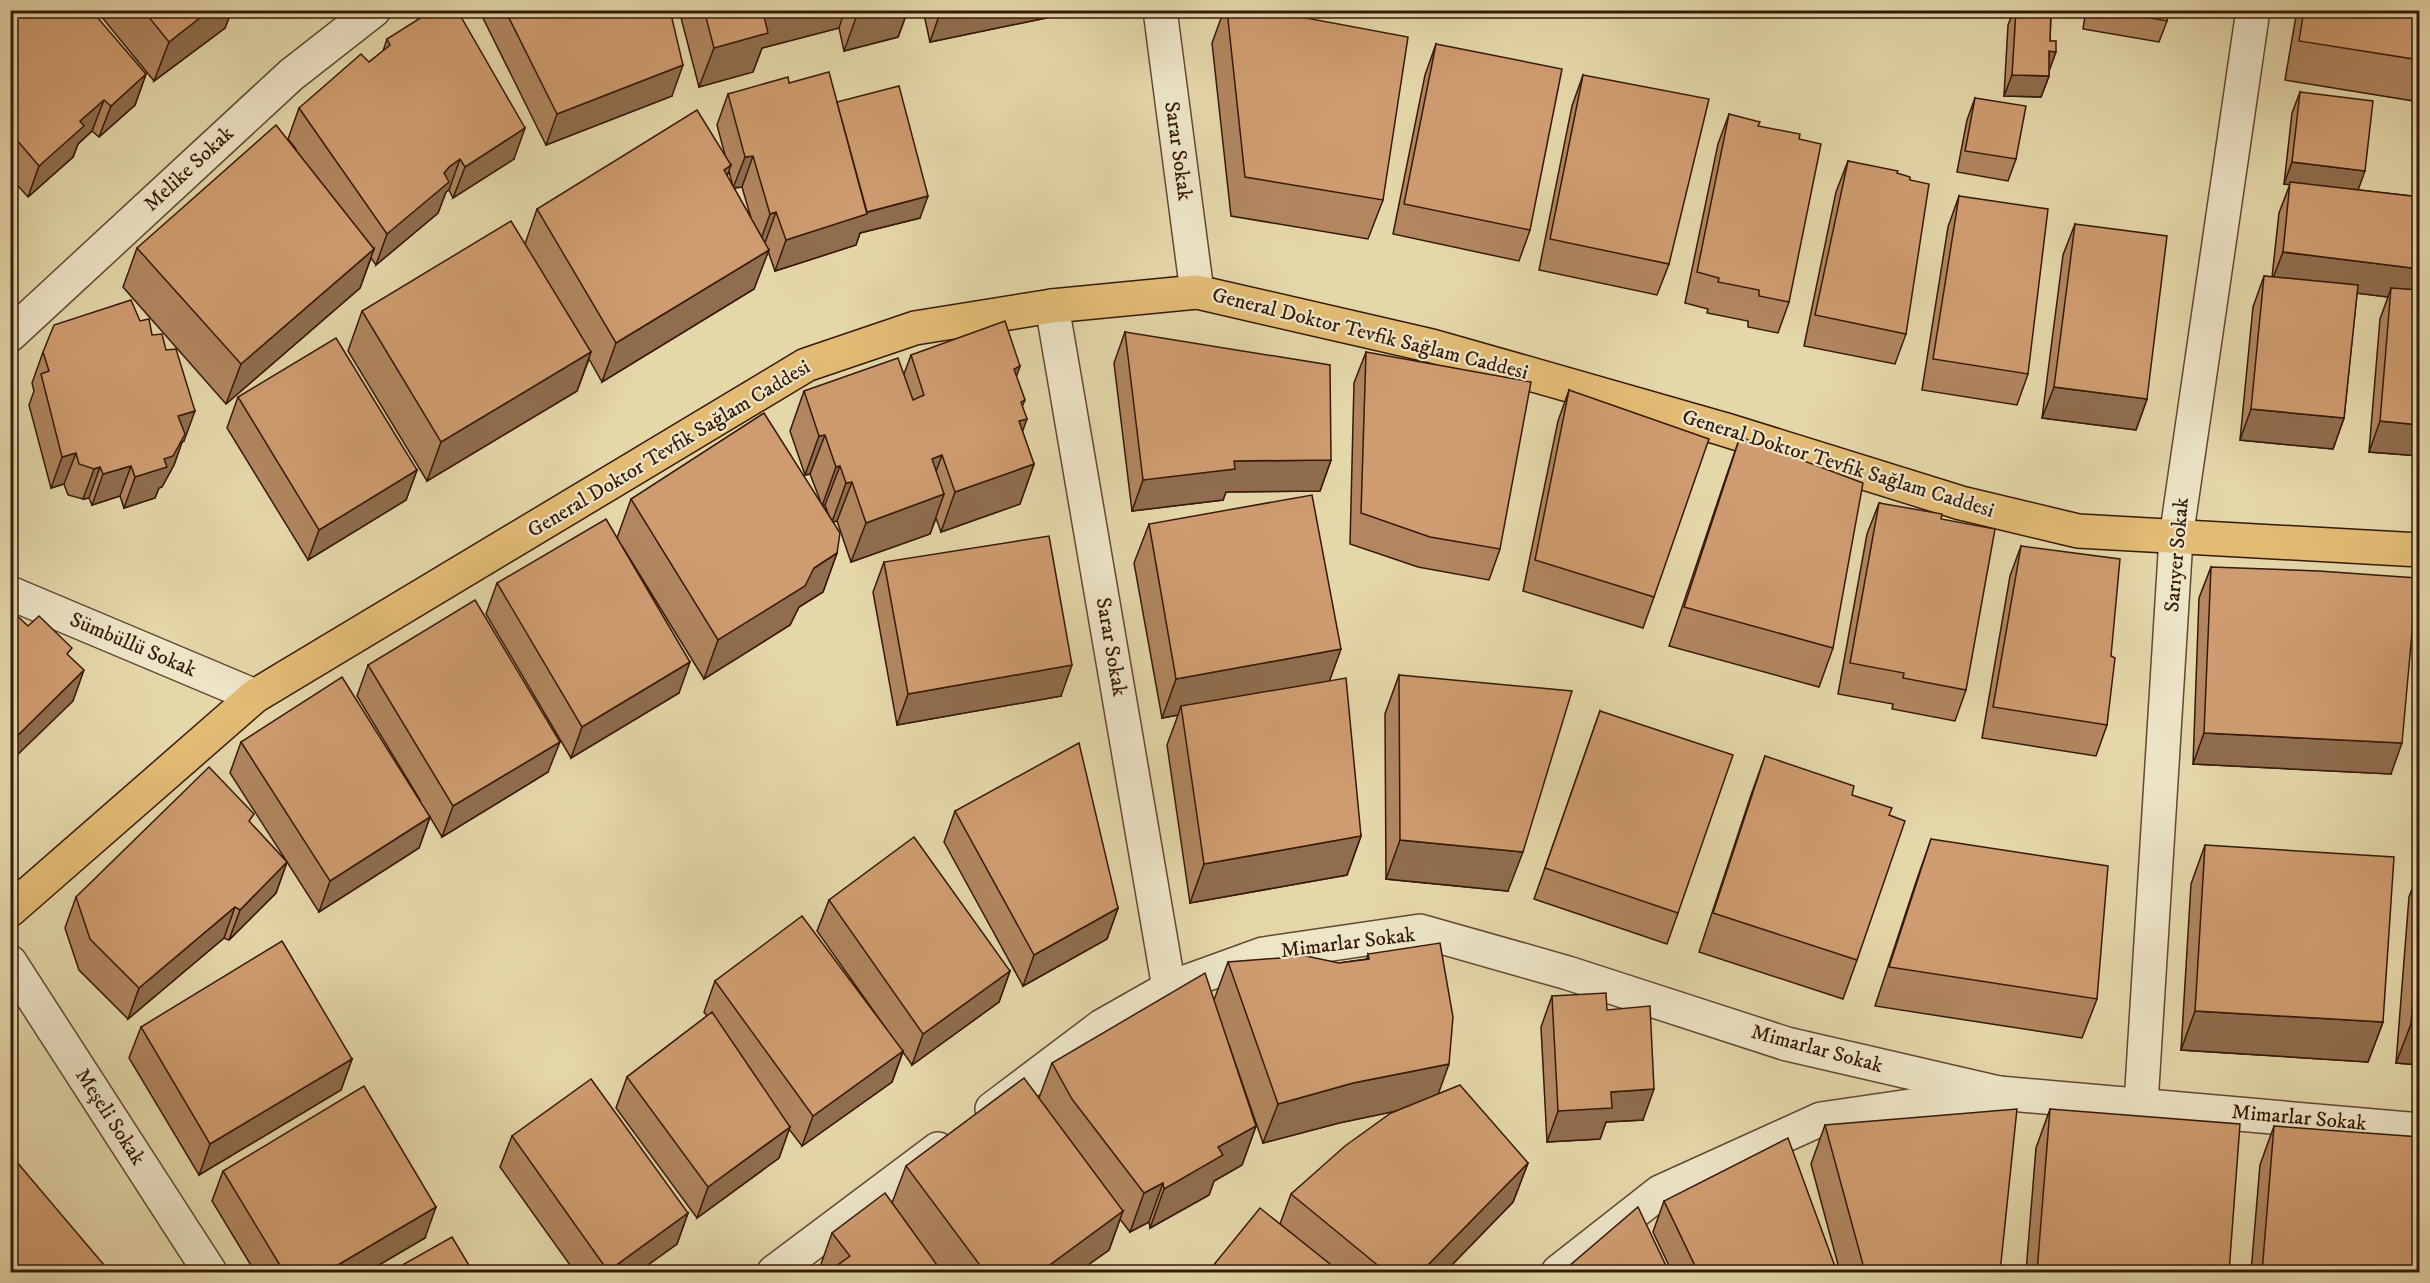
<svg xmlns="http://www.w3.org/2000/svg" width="2430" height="1283" font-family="'IM FELL DW Pica',serif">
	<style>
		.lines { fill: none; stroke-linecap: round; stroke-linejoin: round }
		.minor-casing { stroke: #624831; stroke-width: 36 }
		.major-casing { stroke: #371909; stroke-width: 36 }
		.minor { stroke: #ede5c8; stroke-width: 33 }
		.major { stroke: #e2bc75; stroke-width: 33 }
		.wall { fill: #b18660; stroke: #371909; stroke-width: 1.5; fill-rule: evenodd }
		.shaded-wall { fill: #906d4e; stroke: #371909; stroke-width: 1.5 }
		.building { fill: #ce9c70; stroke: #371909; stroke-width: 1.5 }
		.labels { text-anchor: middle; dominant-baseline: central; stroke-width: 4.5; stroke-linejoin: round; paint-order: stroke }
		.street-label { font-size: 21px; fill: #371909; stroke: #ede5c8 }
	</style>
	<rect width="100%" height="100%" fill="#e4d7aa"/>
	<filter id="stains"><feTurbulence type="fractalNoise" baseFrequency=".00333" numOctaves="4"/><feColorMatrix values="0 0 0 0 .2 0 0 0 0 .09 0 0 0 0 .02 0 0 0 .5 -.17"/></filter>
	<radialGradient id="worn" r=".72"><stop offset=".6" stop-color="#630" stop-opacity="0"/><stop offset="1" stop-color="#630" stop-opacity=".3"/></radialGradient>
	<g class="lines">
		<defs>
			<g id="minor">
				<polyline points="1160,10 1197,292"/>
				<polyline points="1052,306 1169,988"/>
				<polyline points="10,335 291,75 374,10"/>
				<polyline points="10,593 255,696"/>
				<polyline points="10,962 210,1272"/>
				<polyline points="2141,1104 2176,538 2253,10"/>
				<polyline points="992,1109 1102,1026 1169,988 1263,954 1420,931 1568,973 1787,1044 1999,1093"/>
				<polyline points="774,1272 938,1149"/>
				<polyline points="1558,1272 1660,1192 1821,1119 1999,1093 2420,1130"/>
			</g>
			<polyline id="major" points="10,910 255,696 806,365 915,328 1052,306 1197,292 1432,346 1723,429 1961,503 2078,531 2420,550"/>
		</defs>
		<use href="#minor" class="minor-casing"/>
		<use href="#major" class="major-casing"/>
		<use href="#minor" class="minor"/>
		<use href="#major" class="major"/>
	</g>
	<g class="wall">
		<polygon points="10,10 146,74 135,105 99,137 92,131 78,144 73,157 28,197 10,177"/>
		<polygon points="96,10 232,10 225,28 154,81"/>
		<polygon points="479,10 670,10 672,96 546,145"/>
		<polygon points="679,10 908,10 898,37 844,51 839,28 762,48 753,72 699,87"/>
		<polygon points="923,10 1085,10 930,42"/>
		<polygon points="1224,10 1263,10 1383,200 1368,239 1231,216 1212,43"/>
		<polygon points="2014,10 2051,10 2049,76 2041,97 2004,96 2008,25"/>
		<polygon points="2086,10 2171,10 2170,12 2169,13 2167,21 2159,42 2083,29"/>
		<polygon points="2297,10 2420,10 2420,102 2285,80"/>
		<polygon points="387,39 514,159 453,198 449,190 446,192 438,213 376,265 371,258 360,288 226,404 123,287 137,248 296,149 288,139 299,108 369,62 383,51"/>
		<polygon points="1436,44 1530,230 1519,261 1393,234 1425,75"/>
		<polygon points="1583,75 1669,264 1657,295 1539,270 1572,106"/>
		<path d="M789,83L837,102L920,218L860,233L856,245L775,271L768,251L754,289L602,382L589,359L577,391L427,481L348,351L362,311L525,244L537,209L725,155L717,125L728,94ZM729,171L733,187L727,176ZM742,187L751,218L734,188Z"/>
		<polygon points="2300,92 2358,190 2420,197 2420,456 2369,452 2380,319 2388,297 2357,293 2344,418 2333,449 2240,440 2253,307 2264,276 2272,277 2279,213 2290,184 2284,184 2292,113"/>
		<polygon points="1975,98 2016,159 2008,181 1957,172 1967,120"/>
		<polygon points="1729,114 1758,127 1799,139 1789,302 1778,333 1748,327 1748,321 1707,313 1708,309 1685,303 1718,144"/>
		<polygon points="1848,161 1897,173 1906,334 1895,364 1804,346 1836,192"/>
		<polygon points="1959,196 2028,374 2017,405 1922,390 1948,227"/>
		<polygon points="2075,224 2147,399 2136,430 2042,418 2063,255"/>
		<polygon points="140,321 152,335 184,441 182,442 174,465 162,487 159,488 155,498 124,508 120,496 92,505 89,498 83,499 68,495 64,484 51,488 29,405 34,391 32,383 43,352"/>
		<polygon points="1125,332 1331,460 1320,491 1226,492 1223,500 1132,511 1114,363"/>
		<polygon points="1366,352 1500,549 1489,580 1418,567 1350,544 1354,383"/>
		<path d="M911,355L1020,366L1016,377L1025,400L1022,407V431L1034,464L1020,504L941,532L936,518L930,534L851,562L837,521L833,522L837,553L823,592L799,607L790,625L704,679L622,546L679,693L571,758L486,614L497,583L617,538L631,499L820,500L810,474L805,475L790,431L804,391L904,374ZM825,505L829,516L823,506Z"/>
		<polygon points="1569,390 1654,597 1643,628 1523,591 1558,421"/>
		<polygon points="238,397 417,470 406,500 308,560 227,428"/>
		<polygon points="1740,437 1833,648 1819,687 1669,646 1726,477"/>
		<polygon points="1879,503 1941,519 1966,690 1955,721 1892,709 1893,704 1838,694 1867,534"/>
		<polygon points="1149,524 1330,680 1361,836 1347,875 1190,903 1167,745 1178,715 1162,718 1134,563"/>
		<polygon points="2021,546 2111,656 2107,725 2096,756 1982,738 2010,576"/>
		<polygon points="884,562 1061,696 897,725 873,592"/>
		<polygon points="2211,567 2391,774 2193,764 2199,598"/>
		<polygon points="368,665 548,772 442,837 430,817 419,848 319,912 230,773 241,742 420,800 357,696"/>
		<polygon points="1399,675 1508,891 1386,879 1385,714"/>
		<polygon points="1600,711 1678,913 1667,944 1534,899"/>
		<polygon points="1765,756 1852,795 1889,815 1857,960 1843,999 1699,952 1751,795"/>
		<polygon points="955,811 1118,908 1107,939 1023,986 944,842"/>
		<polygon points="251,824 287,862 276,893 229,940 224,938 128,1019 79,970 65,928 76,897"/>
		<polygon points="1931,839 2097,999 2082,1038 1875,1006 1917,879"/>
		<polygon points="2205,845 2383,1022 2368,1062 2181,1050 2191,884"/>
		<polygon points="2420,869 2420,1065 2396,1063 2409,897"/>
		<polygon points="829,900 1010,971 999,1002 912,1065 903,1052 892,1082 802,1146 789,1129 779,1158 697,1218 616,1108 627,1077 707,1016 704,1012 715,981 885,1027 817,931"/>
		<polygon points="1368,954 1438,1094 1528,1163 1513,1202 1445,1272 1208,1272 1280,1224 1291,1194 1395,1111 1339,1123 1263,1143 1229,1045 1256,1126 1242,1165 1214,1181 1209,1195 1150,1228 1149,1222 1130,1232 1120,1219 1109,1250 1078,1272 828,1272 821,1264 832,1233 892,1203 906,1166 1039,1098 1052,1063 1214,1000 1228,962 1339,963 1367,959"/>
		<polygon points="1552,996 1607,1010 1643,1120 1606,1122 1600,1139 1547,1142 1541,1027"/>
		<polygon points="141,1027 352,1059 341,1090 199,1175 129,1058"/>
		<polygon points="2050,1109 2229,1272 2026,1272 2036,1148"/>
		<polygon points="1825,1125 2000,1272 1840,1272 1811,1164"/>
		<polygon points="2274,1126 2420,1272 2251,1272 2260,1165"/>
		<polygon points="512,1136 688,1213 677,1244 638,1272 575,1272 500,1167"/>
		<polygon points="223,1171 425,1238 367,1272 255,1272 212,1201"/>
		<polygon points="1664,1201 1837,1272 1672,1272 1653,1232"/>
	</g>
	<g class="shaded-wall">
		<polygon points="210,10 232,10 225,28 154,81 169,42"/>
		<polygon points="769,10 845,10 839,28 762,48 753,72 699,87 714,48 763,12"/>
		<polygon points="863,10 908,10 898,37 844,51 858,12"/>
		<polygon points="941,10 1085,10 930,42"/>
		<polygon points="2049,51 2056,52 2048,74"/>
		<polygon points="683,65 672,96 546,145 557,114"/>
		<polygon points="146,74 135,105 99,137 111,106"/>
		<polygon points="2012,75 2049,76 2041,97 2004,96"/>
		<polygon points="104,100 92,131 78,144 73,157 28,197 39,166 80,121"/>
		<polygon points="525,128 514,159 453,198 465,167"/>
		<polygon points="753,156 742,187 733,188 745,157"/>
		<polygon points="460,159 449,190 446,192 438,213 376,265 387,234 444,173 449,167"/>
		<polygon points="2292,162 2365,171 2357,193 2284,184"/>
		<polygon points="731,165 717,204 724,170"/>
		<polygon points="928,196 920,218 860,233 856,245 775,271 786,240 861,214"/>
		<polygon points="776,212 765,243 759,245 770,214"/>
		<polygon points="374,249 360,288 226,404 241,364"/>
		<polygon points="769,250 754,289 602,382 616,343"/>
		<polygon points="2283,252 2420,269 2420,294 2391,288 2388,297 2271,283"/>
		<polygon points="591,352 577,391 427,481 441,442"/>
		<polygon points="1020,366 1006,406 1014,369"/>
		<polygon points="2054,387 2147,399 2136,430 2042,418"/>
		<polygon points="2251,409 2344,418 2333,449 2240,440"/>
		<polygon points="195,411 184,441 182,442 174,465 162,487 159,488 155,498 124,508 135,477 178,416"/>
		<polygon points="1027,419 1013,458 1019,421"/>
		<polygon points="2380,421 2420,425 2420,456 2369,452"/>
		<polygon points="825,435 810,474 805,475 819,436"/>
		<polygon points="76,453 64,484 51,488 62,457"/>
		<polygon points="942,455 928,494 932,459"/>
		<polygon points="1331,460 1320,491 1226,492 1223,500 1132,511 1143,480 1234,461"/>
		<polygon points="1034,464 1020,504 941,532 955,492"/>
		<polygon points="131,466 120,496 92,505 103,474"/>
		<polygon points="840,466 825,505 822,506 836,467"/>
		<polygon points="100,467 89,498 83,499 94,469"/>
		<polygon points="417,470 406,500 308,560 319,530"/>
		<polygon points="852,482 837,521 832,522 846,483"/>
		<polygon points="944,494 930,534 851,562 866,523"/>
		<polygon points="837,553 823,592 799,607 790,625 704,679 718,640 814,568"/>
		<polygon points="1341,649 1327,688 1181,706 1178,715 1162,718 1176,679"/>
		<polygon points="690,662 679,693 571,758 582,727"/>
		<polygon points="1072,665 1061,696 897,725 908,694"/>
		<polygon points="84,670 73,701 10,762 10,743"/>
		<polygon points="2204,733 2402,743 2391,774 2193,764"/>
		<polygon points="560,742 548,772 442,837 453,806"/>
		<polygon points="430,817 419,848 319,912 330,881"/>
		<polygon points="1361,836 1347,875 1190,903 1204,864"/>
		<polygon points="1400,840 1523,852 1508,891 1386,879"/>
		<polygon points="287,862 276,893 229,940 240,910"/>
		<polygon points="235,907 224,938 128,1019 139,988"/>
		<polygon points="1118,908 1107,939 1023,986 1034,955"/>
		<polygon points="1010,971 999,1002 912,1065 923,1034"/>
		<polygon points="2195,1011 2383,1022 2368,1062 2181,1050"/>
		<polygon points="2411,1024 2420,1024 2420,1065 2396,1063"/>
		<polygon points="903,1051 892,1082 802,1146 813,1116"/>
		<polygon points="352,1059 341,1090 199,1175 210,1144"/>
		<polygon points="1449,1064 1435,1103 1339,1123 1263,1143 1278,1104 1353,1083"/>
		<polygon points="1654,1089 1643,1120 1606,1122 1600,1139 1547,1142 1558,1111 1611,1092"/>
		<polygon points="1256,1126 1242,1165 1214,1181 1209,1195 1150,1228 1164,1189 1218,1147"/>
		<polygon points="790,1127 779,1158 697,1218 708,1187"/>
		<polygon points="1528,1163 1513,1202 1445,1272 1421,1272"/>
		<polygon points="1163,1183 1149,1222 1130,1232 1144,1193"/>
		<polygon points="436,1207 425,1238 367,1272 326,1272"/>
		<polygon points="1123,1211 1109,1250 1078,1272 1040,1272"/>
		<polygon points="688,1213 677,1244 638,1272 607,1272"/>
	</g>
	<g class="building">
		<polygon points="10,10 91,10 146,74 111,106 104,100 80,121 84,126 39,166 10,132"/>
		<polygon points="143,10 210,10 169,42"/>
		<polygon points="433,10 457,10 525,128 465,167 460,159 449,167 444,173 449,182 387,234 299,108 361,54 369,62 390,45 387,39"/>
		<polygon points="505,10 670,10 683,65 557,114"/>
		<polygon points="704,10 769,10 763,12 768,33 714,48"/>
		<polygon points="1227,10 1263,10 1408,37 1383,200 1245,177"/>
		<polygon points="2016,10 2051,10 2050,41 2056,41 2056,52 2049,51 2049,76 2012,75"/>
		<polygon points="2106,10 2169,10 2167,21"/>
		<polygon points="2304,10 2420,10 2420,60 2299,41"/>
		<polygon points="1436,44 1562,69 1530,230 1404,204"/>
		<polygon points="829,72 867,214 786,240 776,212 770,214 753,156 745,157 728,94 788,77 789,83"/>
		<polygon points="1583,75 1709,99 1669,264 1550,239"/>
		<polygon points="899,86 928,196 867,212 837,102"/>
		<polygon points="2300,92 2373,101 2365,171 2292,162"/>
		<polygon points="1975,98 2026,106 2016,159 1965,151"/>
		<polygon points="697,110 731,165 724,170 769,250 616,343 537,209"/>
		<polygon points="1729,114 1760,122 1758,126 1800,134 1799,139 1821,144 1789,302 1759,296 1759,290 1718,282 1719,278 1697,272"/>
		<polygon points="276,125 374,249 241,364 137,248"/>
		<polygon points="1848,161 1898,171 1897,173 1910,177 1910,180 1929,184 1906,334 1815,315"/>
		<polygon points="2290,182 2420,197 2420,269 2283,252"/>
		<polygon points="1959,196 2048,209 2028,374 1933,359"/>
		<polygon points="511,221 591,352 441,442 362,311"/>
		<polygon points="2075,224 2167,236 2147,399 2054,387"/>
		<polygon points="2264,276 2358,285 2344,418 2251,409"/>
		<polygon points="2391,288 2420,290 2420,425 2380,421"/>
		<polygon points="131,300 140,321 149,319 152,335 162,334 166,350 176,349 195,411 178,416 185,434 173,456 164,459 167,467 135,477 131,466 103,474 100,467 94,469 79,464 76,453 62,457 41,374 49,371 43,352 54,325"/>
		<polygon points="1005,321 1020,366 1014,369 1025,400 1021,402 1027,419 1019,421 1034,464 955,492 942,455 932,459 944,494 866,523 852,482 846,483 840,466 836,467 825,435 819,436 804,391 898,358 913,400 924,395 911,355"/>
		<polygon points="1125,332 1330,365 1331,460 1234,461 1235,469 1143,480"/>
		<polygon points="336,338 417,470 319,530 238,397"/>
		<polygon points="1366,352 1531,382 1500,549 1430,537 1361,513"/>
		<polygon points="1569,390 1709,439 1654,597 1535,560"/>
		<polygon points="764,413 840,533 837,553 814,568 805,586 718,640 631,499"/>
		<polygon points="1740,437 1863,483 1833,648 1684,607"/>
		<polygon points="1312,495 1341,649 1176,679 1149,524"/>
		<polygon points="1879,503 1942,514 1941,519 1995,529 1966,690 1903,678 1904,673 1850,663"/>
		<polygon points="606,519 690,662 582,727 497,583"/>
		<polygon points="1049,536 1072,665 908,694 884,562"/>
		<polygon points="2021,546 2120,559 2111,656 2115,658 2107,725 1993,707"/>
		<polygon points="2211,567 2319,571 2417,578 2402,743 2204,733"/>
		<polygon points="475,600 560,742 453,806 368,665"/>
		<polygon points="10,609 28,626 39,616 72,648 67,654 84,670 10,743"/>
		<polygon points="1399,675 1572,691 1523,852 1400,840"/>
		<polygon points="342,677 430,817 330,881 241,742"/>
		<polygon points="1346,678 1361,836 1204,864 1181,706"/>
		<polygon points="1600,711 1733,755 1678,913 1545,868"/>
		<polygon points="1079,743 1118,908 1034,955 955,811"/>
		<polygon points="1765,756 1854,786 1852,795 1892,808 1889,815 1905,821 1857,960 1713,913"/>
		<polygon points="209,767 254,814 249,821 287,862 240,910 235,907 139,988 90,939 76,897"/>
		<polygon points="914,837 1010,971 923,1034 829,900"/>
		<polygon points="1931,839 2108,866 2097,999 1889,967"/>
		<polygon points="2205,845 2394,857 2383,1022 2195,1011"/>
		<polygon points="2420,911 2420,1024 2411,1024"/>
		<polygon points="802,916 903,1051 813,1116 715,981"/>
		<polygon points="282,941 352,1059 210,1144 141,1027"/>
		<polygon points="1440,943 1453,1017 1449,1064 1353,1083 1278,1104 1228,962 1306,956 1339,963 1369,959 1368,954"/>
		<polygon points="1205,973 1256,1126 1218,1147 1223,1155 1164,1189 1163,1183 1144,1193 1072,1099 1052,1063"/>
		<polygon points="1606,993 1607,1010 1650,1006 1654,1089 1611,1092 1612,1108 1558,1111 1552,996"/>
		<polygon points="712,1012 790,1127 708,1187 627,1077"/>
		<polygon points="1024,1078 1123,1211 1040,1272 985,1272 906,1166"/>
		<polygon points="591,1079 688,1213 608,1271 512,1136"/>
		<polygon points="1460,1085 1528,1163 1421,1272 1386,1272 1291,1194 1345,1146 1391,1113"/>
		<polygon points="364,1086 436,1207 326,1272 284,1272 223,1171"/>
		<polygon points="2017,1109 2000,1272 1865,1272 1825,1125"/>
		<polygon points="2050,1109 2240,1124 2229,1272 2037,1272"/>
		<polygon points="2274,1126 2420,1137 2420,1272 2262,1272"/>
		<polygon points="1788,1138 1837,1272 1698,1272 1664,1201"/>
		<polygon points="10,1154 110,1272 10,1272"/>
		<polygon points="885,1193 942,1272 828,1272 850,1256 832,1233"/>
		<polygon points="1638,1207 1669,1272 1562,1272"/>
		<polygon points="1260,1208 1340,1272 1208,1272"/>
		<polygon points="452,1237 473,1272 390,1272"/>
	</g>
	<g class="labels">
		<g class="street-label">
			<text transform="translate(1178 151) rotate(82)">Sarar Sokak</text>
			<text transform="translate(189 169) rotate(-43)">Melike Sokak</text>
			<text transform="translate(1370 334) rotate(14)">General Doktor Tevfik Sağlam Caddesi</text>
			<text transform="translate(669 449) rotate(-31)">General Doktor Tevfik Sağlam Caddesi</text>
			<text transform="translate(1838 464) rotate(17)">General Doktor Tevfik Sağlam Caddesi</text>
			<text transform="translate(2177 555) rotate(-85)">Sarıyer Sokak</text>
			<text transform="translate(133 645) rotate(23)">Sümbüllü Sokak</text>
			<text transform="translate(1111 647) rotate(80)">Sarar Sokak</text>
			<text transform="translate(1348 943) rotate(-7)">Mimarlar Sokak</text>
			<text transform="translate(1817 1049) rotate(15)">Mimarlar Sokak</text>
			<text transform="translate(110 1117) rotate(57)">Meşeli Sokak</text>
			<text transform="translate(2299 1118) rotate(5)">Mimarlar Sokak</text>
		</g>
	</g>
	<rect width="2430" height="1283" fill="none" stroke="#e4d7aa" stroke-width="36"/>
	<rect x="12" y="12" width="2406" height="1259" fill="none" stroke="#371909" stroke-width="3"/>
	<rect x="18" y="18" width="2394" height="1247" fill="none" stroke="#371909" stroke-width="1.5"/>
	<rect width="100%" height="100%" filter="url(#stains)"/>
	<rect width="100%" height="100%" fill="url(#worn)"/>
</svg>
